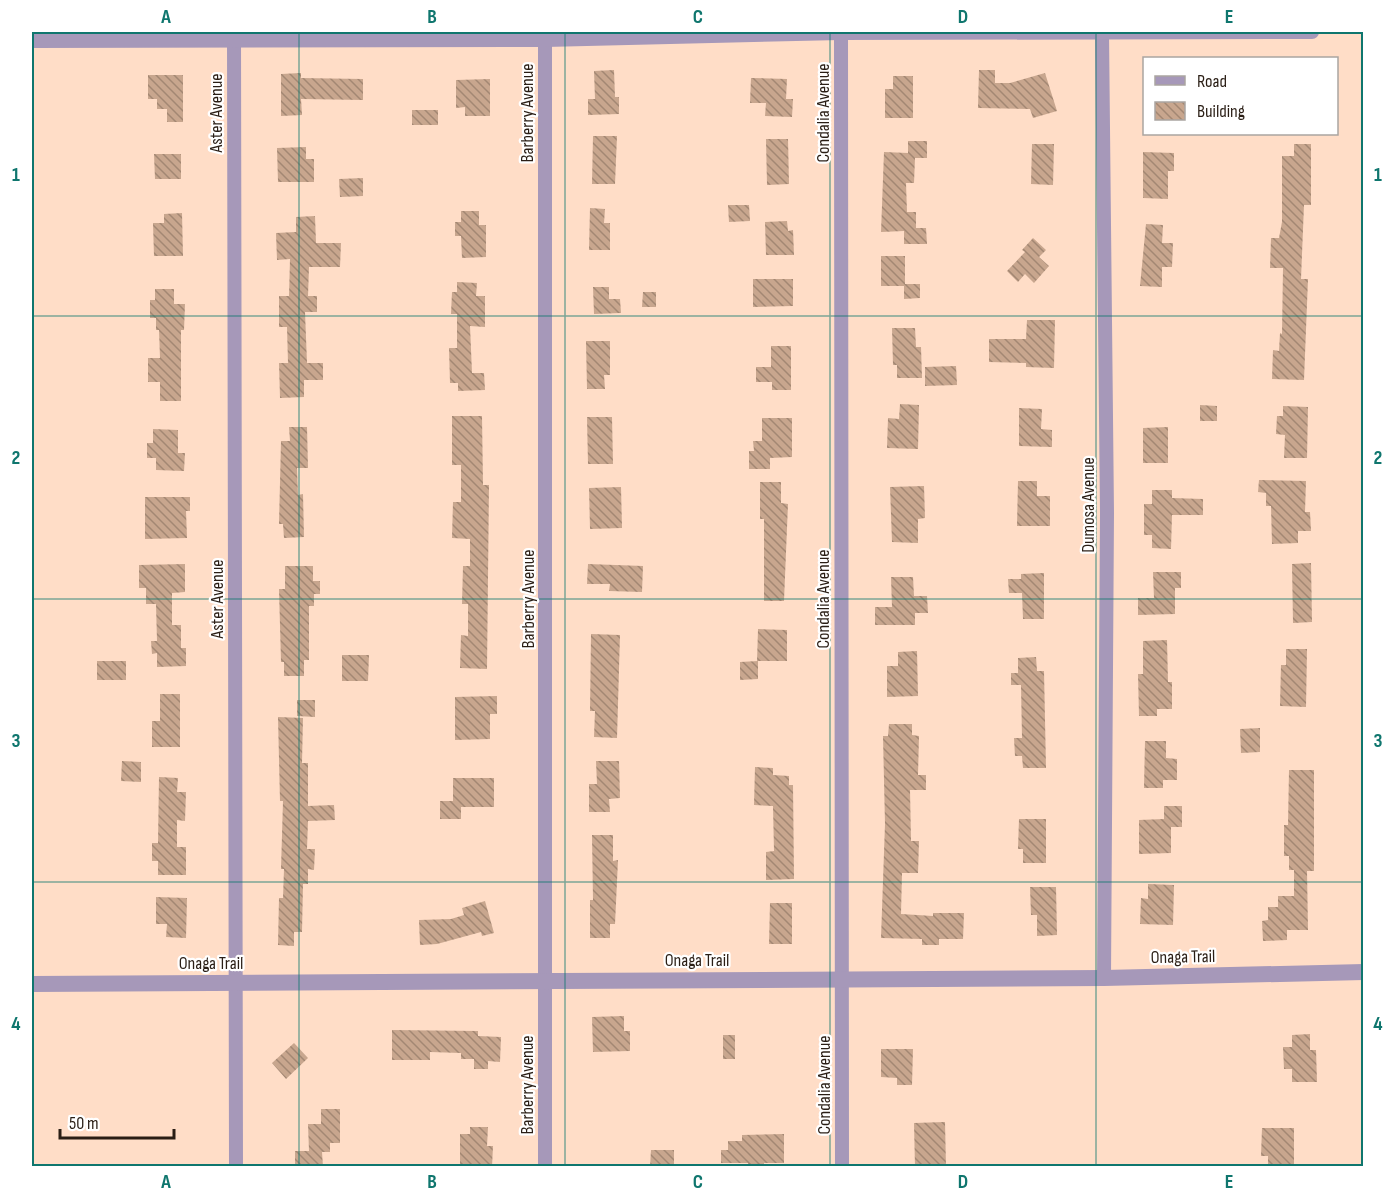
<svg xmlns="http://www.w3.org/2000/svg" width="1395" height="1198" font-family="'Sofia Sans Condensed',sans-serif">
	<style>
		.building { fill: url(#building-back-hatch) }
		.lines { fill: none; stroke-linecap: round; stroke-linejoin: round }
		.minor { stroke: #a698b9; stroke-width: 14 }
		.tertiary { stroke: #a698b9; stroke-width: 16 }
		.grid { fill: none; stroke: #0f766e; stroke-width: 1.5; stroke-opacity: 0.55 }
		.labels { text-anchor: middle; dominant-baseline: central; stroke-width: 4.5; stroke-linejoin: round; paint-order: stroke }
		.street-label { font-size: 18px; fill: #2a1e15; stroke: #fff }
		.neatline { fill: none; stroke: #0f766e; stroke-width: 2 }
		.grid-label { font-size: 20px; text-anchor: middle; font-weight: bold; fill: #0f766e }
	</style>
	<defs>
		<pattern id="building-back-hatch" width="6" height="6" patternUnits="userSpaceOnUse" patternTransform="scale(1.5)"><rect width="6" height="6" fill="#c8a68e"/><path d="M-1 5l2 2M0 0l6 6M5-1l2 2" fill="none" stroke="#a38773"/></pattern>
	</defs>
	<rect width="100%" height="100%" fill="#ffddc7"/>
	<g class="building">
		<polygon points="614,70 615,97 619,97 619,114 588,115 588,99 595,99 594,71"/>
		<polygon points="979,70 995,70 995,83 1010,83 1045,73 1057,111 1033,118 1030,109 978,108"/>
		<polygon points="301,73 301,78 363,79 363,100 301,99 302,115 281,116 281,74"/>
		<polygon points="148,75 183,75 183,122 167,122 167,109 157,109 157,99 148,99"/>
		<polygon points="893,76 913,76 913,118 885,118 885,89 893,89"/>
		<polygon points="751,78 787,79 786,99 793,99 792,117 765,116 766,103 750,103"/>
		<polygon points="490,79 490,116 465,116 465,107 456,108 456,80"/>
		<rect x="412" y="110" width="26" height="15"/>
		<polygon points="593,136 617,136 615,184 592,184"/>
		<polygon points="766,139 788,139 789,184 767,185"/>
		<polygon points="908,141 927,141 927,158 915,158 914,183 906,183 907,212 916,212 916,228 926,228 927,244 904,244 904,231 881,232 884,152 908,153"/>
		<polygon points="1032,144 1054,144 1053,185 1031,184"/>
		<polygon points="1294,144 1311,144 1311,205 1304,205 1301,279 1308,279 1304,380 1272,379 1273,350 1279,351 1280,333 1282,334 1283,268 1270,268 1271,238 1279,238 1282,222 1282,156 1294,156"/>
		<polygon points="306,147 306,159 314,159 314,182 278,182 277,148"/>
		<polygon points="1143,152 1174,153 1174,171 1168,171 1168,199 1143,198"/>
		<polygon points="154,154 181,154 181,179 155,179"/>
		<polygon points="363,178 363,196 340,197 339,179"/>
		<polygon points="728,205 749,205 750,221 729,222"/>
		<polygon points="590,208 605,209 604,223 610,223 610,250 589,250"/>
		<polygon points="461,211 479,211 479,225 486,225 486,257 462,258 461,236 455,236 455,222 461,222"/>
		<polygon points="182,213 183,256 154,256 153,223 164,223 164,214"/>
		<polygon points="315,216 316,243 341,243 340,267 309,267 308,296 317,296 317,312 305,312 307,363 323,363 323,380 304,380 304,397 280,398 279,363 288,363 287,327 279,327 279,296 289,296 290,259 277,260 276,233 296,232 296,217"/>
		<polygon points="787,221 788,231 793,230 794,255 766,255 765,222"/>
		<polygon points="1146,224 1163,225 1162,243 1173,243 1172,267 1162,267 1162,287 1140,286"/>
		<polygon points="1033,238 1046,250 1039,257 1049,266 1034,283 1025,274 1018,282 1007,271 1025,252 1022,250"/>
		<polygon points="881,256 905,256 905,284 920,284 920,298 904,299 904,286 881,286"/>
		<polygon points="753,279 793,279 793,306 753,307"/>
		<polygon points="457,282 477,283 476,296 485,296 485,327 470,326 472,373 484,373 485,390 458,391 458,383 450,383 449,348 457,348 457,314 451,314 452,292 457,292"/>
		<polygon points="593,287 609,287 609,299 620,299 621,313 594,314"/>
		<polygon points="155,289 174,289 174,304 185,304 184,330 181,330 181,401 160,401 160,382 148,382 148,358 160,358 159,330 156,330 156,318 150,318 150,300 155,300"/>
		<polygon points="643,292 656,292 656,307 642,307"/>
		<polygon points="1027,320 1055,320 1054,368 1026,367 1026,363 989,362 989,339 1026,339"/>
		<polygon points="892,328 915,328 916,347 921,347 922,378 897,378 897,365 893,365"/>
		<polygon points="586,341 610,341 610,375 604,375 605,389 587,389"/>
		<polygon points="771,346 791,346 791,390 772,390 772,382 756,382 756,367 771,367"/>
		<polygon points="956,366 957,385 925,386 925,367"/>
		<polygon points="900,404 919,405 918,449 887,448 888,418 899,419"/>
		<polygon points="1200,405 1217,406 1217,421 1200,421"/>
		<polygon points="1283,406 1308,407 1307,458 1284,458 1285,435 1276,434 1277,416 1283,416"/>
		<polygon points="1019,408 1042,409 1041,429 1052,430 1052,447 1019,446"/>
		<polygon points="452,416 482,416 483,485 489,485 487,669 460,668 461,635 468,636 468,604 462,604 463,566 470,566 470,539 452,538 453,502 461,502 461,465 452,465"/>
		<polygon points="587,417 612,417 613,464 588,464"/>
		<polygon points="762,418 792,418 792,457 770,458 770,469 749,469 749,451 754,451 753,441 762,441"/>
		<polygon points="289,427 307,427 308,468 297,468 298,495 303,494 304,537 284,538 283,524 279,524 281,441 290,441"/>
		<polygon points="1168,427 1168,463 1143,463 1143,428"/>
		<polygon points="153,429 178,430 178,453 185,453 184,471 156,470 156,458 147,458 147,443 153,443"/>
		<polygon points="1259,480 1306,481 1305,512 1310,512 1311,531 1298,531 1298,543 1272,544 1271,506 1266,506 1266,493 1258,492"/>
		<polygon points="1018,481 1037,481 1037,496 1050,496 1050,526 1017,526"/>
		<polygon points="760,482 781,482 781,503 788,504 784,601 764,601 764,519 760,519"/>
		<polygon points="924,486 925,518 918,519 918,543 892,542 890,487"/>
		<polygon points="621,487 622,528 590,529 589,488"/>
		<polygon points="1152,490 1172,490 1172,498 1203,499 1203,515 1172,515 1171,549 1152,548 1152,535 1144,535 1144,504 1152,504"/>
		<polygon points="145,497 190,497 190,511 186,511 187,538 145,539"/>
		<polygon points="1311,563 1312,622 1293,623 1292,564"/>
		<polygon points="185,564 185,592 172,593 172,625 181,625 181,648 186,648 186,666 157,667 157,653 152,654 151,641 157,641 156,604 146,604 146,588 139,588 139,565"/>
		<polygon points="588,564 643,566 642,592 609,591 610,584 587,584"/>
		<polygon points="285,566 313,566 313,581 320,581 320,594 314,594 314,606 309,606 309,660 304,660 304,676 284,676 284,662 281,662 279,589 285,589"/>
		<polygon points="1153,572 1181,572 1181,588 1175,588 1175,614 1138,615 1138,598 1154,598"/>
		<polygon points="1044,573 1044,619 1023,619 1022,593 1009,593 1008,579 1021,579 1021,574"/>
		<polygon points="891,577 913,577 914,596 927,596 928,613 915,613 915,625 875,625 875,607 892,607"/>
		<polygon points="758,629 787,630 787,661 757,661"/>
		<polygon points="591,634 620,635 617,738 594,737 595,711 590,711"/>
		<polygon points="1167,640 1168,682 1172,682 1172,709 1157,709 1157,716 1139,716 1138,674 1143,674 1143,641"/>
		<polygon points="1286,649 1307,649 1306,707 1280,706 1281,665 1286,665"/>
		<polygon points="917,651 918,696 887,697 887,666 898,666 898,652"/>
		<polygon points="342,655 369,655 368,681 342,681"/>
		<polygon points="1036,657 1037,671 1044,671 1046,768 1023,768 1022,756 1015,756 1014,738 1022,738 1021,685 1011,685 1011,673 1018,673 1018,658"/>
		<rect x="97" y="661" width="29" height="19"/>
		<polygon points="758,661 758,679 740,680 740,662"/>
		<polygon points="160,694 180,694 180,747 152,747 152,721 160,721"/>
		<polygon points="497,696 497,714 490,714 490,739 455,740 455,697"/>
		<polygon points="297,700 315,700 315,717 297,716"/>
		<polygon points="278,717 303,718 302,763 308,763 308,806 334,805 335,820 308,821 307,849 315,849 314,870 308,869 308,884 303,884 302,932 294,932 294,946 278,945 279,898 283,898 284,869 281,869 283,801 280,801"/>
		<polygon points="889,724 912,724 912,735 919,736 918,775 926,775 926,790 910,790 911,841 919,841 918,873 902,873 901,914 933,916 933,913 964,913 963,939 939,939 939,945 922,945 922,939 881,938 885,824 883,736 888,736"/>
		<polygon points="1260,728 1260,752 1241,753 1240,729"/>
		<polygon points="1145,741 1166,741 1166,758 1177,759 1177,780 1163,780 1163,788 1144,788"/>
		<polygon points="122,761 141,762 141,782 121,781"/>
		<polygon points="596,761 619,761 620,798 609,799 610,812 589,812 589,784 597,784"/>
		<polygon points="755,767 773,768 773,775 789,776 789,785 793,785 794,879 766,880 766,852 774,851 773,806 754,805"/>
		<polygon points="1289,770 1314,770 1314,871 1307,871 1308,930 1287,930 1287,940 1263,941 1262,921 1268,920 1268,907 1278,907 1278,896 1294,896 1294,870 1289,870 1289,856 1284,856 1284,825 1288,825"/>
		<polygon points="159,777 178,778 177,792 186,792 185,821 177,820 177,847 186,847 186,875 158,875 158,861 152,861 152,843 158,843"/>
		<polygon points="453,778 494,778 494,807 461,807 461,819 440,819 440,801 453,801"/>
		<polygon points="1164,806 1182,806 1182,827 1171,827 1171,853 1139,854 1139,820 1164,819"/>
		<polygon points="1019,819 1046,819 1046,863 1023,863 1023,849 1018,849"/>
		<polygon points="592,835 613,835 613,861 618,860 615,924 610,924 610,938 590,938 590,900 593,900"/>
		<polygon points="1148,884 1174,885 1173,925 1140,924 1141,898 1148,899"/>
		<polygon points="1030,887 1056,887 1057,935 1037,936 1037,915 1031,915"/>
		<polygon points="156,897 187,898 186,938 166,937 167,924 156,924"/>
		<polygon points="485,901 494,933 482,936 481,932 437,944 420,945 419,920 451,919 464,915 462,908"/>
		<polygon points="770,903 792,903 792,944 769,944"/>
		<polygon points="624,1016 624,1031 630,1031 630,1051 593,1052 592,1017"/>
		<polygon points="392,1030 478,1031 478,1036 501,1037 500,1062 488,1061 488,1069 474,1069 474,1059 461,1059 461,1053 430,1052 430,1060 392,1060"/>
		<polygon points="1310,1034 1310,1050 1316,1050 1317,1082 1292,1082 1292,1069 1284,1069 1283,1047 1292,1047 1292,1035"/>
		<rect x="723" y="1035" width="12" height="24"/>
		<polygon points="294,1043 308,1058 286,1079 272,1063"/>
		<polygon points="881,1049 913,1049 912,1085 897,1085 897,1078 881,1077"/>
		<polygon points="321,1109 340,1109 340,1143 330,1143 330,1152 322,1152 323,1167 295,1167 295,1151 309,1151 308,1124 321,1124"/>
		<polygon points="945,1122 946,1167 915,1167 914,1123"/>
		<polygon points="470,1127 488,1127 487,1146 493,1146 492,1167 460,1167 460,1134 470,1134"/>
		<polygon points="1262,1128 1294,1128 1294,1167 1268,1167 1268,1156 1261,1156"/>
		<polygon points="784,1134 784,1163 764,1163 764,1167 748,1167 748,1163 721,1163 721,1150 728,1150 728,1141 742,1141 742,1135"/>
		<polygon points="651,1150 674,1150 674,1167 650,1167"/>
	</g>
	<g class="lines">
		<g class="minor">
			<polyline points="234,32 236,1166"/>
			<polyline points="545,32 545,1166"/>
			<polyline points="841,32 842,1166"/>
			<polyline points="1102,32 1107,513 1104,978"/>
			<polyline points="32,41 545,40 841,33 1312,32"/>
		</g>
		<polyline class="tertiary" points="32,984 1104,978 1364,972"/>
	</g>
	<path class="grid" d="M299,32V1166M565,32V1166M830,32V1166M1096,32V1166M32,316H1364M32,599H1364M32,882H1364"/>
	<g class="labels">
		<g class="street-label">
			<text transform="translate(216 113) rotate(-90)">Aster Avenue</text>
			<text transform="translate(527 113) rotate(-90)">Barberry Avenue</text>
			<text transform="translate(823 113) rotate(-90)">Condalia Avenue</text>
			<text transform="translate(1088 505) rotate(-90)">Dumosa Avenue</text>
			<text transform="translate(217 599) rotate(-90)">Aster Avenue</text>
			<text transform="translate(528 599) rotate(-90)">Barberry Avenue</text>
			<text transform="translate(823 599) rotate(-90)">Condalia Avenue</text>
			<text transform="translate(1183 957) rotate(-1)">Onaga Trail</text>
			<text x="697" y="960">Onaga Trail</text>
			<text x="211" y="963">Onaga Trail</text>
			<text transform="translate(527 1085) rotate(-90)">Barberry Avenue</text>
			<text transform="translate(824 1085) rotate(-90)">Condalia Avenue</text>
		</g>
	</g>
	<rect width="1395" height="1198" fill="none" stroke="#ffffff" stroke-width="66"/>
	<rect x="1143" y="57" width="195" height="78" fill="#ffffff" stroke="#aaa5a1" stroke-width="1.5"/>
	<rect x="1155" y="76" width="30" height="9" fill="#a698b9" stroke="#aaa5a1" stroke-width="1.5"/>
	<text x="1197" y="87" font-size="18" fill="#2a1e15">Road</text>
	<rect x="1155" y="102" width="30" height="18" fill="url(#building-back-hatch)" stroke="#aaa5a1" stroke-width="1.5"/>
	<text x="1197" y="117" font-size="18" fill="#2a1e15">Building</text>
	<path d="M60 1129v9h114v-9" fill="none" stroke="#2a1e15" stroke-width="3"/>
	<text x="69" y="1129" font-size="18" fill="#2a1e15" stroke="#ffffff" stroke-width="4.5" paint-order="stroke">50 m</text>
	<rect x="33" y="33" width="1329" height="1132" class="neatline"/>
	<g class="grid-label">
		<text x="166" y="23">A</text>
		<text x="432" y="23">B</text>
		<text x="698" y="23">C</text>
		<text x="963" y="23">D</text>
		<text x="1229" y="23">E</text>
		<text x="16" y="181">1</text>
		<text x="1378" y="181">1</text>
		<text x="16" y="464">2</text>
		<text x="1378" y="464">2</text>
		<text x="16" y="747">3</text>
		<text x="1378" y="747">3</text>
		<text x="16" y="1030">4</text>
		<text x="1378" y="1030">4</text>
		<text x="166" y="1188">A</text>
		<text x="432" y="1188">B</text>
		<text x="698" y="1188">C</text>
		<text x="963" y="1188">D</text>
		<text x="1229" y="1188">E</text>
	</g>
</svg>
